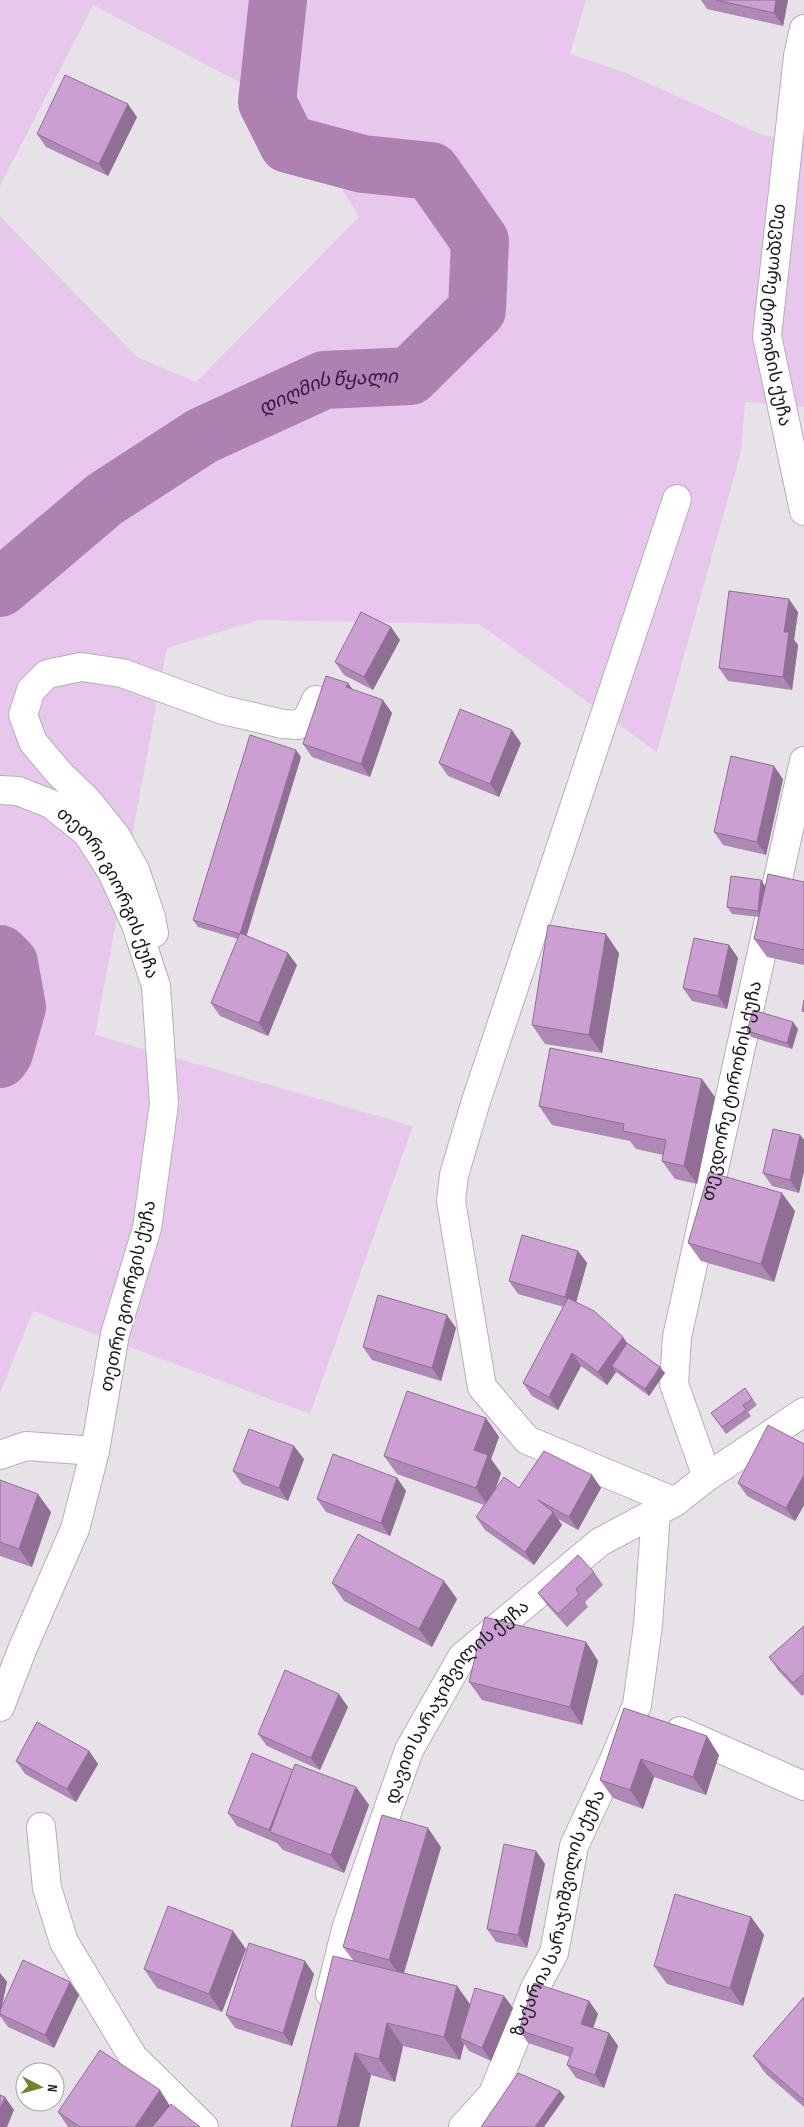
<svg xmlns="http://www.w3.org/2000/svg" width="804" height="2127" font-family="'Sofia Sans Condensed','Noto Sans Georgian',sans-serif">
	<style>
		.green { fill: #e7c7ec }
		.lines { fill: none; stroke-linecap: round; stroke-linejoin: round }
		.river { stroke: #ad82b3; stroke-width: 58 }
		.minor-casing { stroke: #b4afb5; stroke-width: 30 }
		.minor { stroke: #fff; stroke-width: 28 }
		.wall { fill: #af89b5 }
		.shaded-wall { fill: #8f6f93 }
		.building { fill: #cc9fd2; stroke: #8f6f93 }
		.labels { text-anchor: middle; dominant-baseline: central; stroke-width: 4; stroke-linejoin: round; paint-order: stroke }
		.street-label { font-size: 18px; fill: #1b191c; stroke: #fff }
		.water-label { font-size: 19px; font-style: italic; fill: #430c4a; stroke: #fff }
	</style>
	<rect width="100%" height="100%" fill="#e7e2e8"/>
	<polygon class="green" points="0,0 586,0 570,54 626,73 762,135 804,142 804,407 745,402 741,452 657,752 479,624 259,620 167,648 95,1035 413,1126 310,1414 33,1311 0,1393 0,216 137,357 196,382 359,217 296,112 93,5 0,186"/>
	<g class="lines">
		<g class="river">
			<path id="s1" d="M0,588L105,499L202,436L324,380L410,376L477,310L480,241L431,171L363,164L288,144L267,102L278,0"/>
			<polyline points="0,954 9,963 17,1007 4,1053 0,1059"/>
		</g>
		<defs>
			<g id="minor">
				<path id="s2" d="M804,29L798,56L767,336L804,511"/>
				<path id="s3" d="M0,790L18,791L51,804L87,833L112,872L136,925L156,986L164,1104L147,1228L115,1334L95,1451L75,1529L22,1650L0,1707"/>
				<polyline points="154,933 151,917 135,870 116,836 87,800 59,773 33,742 23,715 31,690 47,674 81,667 122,673 223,710 283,724 298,725 307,719 316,700"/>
				<polyline points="0,1455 26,1446 95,1451"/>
				<path id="s4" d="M707,1477L674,1384L677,1337L804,761"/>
				<polyline points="675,1502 527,1440 482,1387 451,1201 454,1175 476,1101 677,499"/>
				<polyline points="680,1731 804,1786"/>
				<polyline points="41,1827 47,1888 64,1942 133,2057 204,2127"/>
				<path id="s5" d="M330,1994L346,1929L409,1750L462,1657L600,1542L675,1502L707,1477L804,1412"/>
				<path id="s6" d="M463,2127L493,2094L535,1988L554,1953L574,1846L614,1760L637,1705L648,1625L656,1512"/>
			</g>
		</defs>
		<use href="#minor" class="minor-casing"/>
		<use href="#minor" class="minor"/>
	</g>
	<g class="wall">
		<polygon points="701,0 788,0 783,26 707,9"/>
		<polygon points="137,117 108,176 46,147 37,134"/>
		<polygon points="798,612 794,640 798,645 792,690 728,681 719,668"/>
		<polygon points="391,627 400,640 373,690 344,675 335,662"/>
		<polygon points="348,683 352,689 392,713 370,777 312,757 303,744"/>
		<polygon points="521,743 499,797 448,776 439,763"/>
		<polygon points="301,757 246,935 297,965 268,1036 220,1016 211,1003 238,939 198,927 193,920"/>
		<polygon points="783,779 766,855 723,845 714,832"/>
		<polygon points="804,882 804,965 767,957 754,939 759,917 732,914 727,907 766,886"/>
		<polygon points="729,945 738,958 727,1009 692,1001 683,988"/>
		<polygon points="619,953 602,1053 545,1044 532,1025"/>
		<polygon points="798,1029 792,1049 751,1037 747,1031"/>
		<polygon points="715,1097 697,1184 675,1179 662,1161 663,1155 636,1149 630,1141 552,1125 539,1106"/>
		<polygon points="800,1135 804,1140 804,1171 799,1193 772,1186 763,1173"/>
		<polygon points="795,1211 774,1282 701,1261 688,1243"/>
		<polygon points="578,1251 587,1263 576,1302 665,1373 649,1396 616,1372 607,1385 581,1366 558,1410 532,1396 523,1383 564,1307 518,1294 509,1281"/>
		<polygon points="456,1328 441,1381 372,1360 363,1347"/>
		<polygon points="745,1388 757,1405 748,1412 751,1416 726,1434 711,1413"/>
		<polygon points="486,1418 499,1437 491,1459 501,1473 495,1491 519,1488 592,1475 601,1488 578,1530 558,1519 562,1525 534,1565 485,1530 476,1517 484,1505 397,1474 384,1456"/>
		<polygon points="804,1444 804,1505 795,1521 747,1496 738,1483"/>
		<polygon points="304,1459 288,1501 242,1484 233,1471"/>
		<polygon points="397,1478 406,1491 390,1536 326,1512 317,1499"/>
		<polygon points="0,1480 51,1512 32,1567 0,1556"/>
		<polygon points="594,1572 603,1585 585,1602 588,1607 567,1627 547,1605 538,1593"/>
		<polygon points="444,1581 457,1599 432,1647 344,1601 332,1583"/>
		<polygon points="804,1626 804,1694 802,1696 778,1670 769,1657"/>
		<polygon points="586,1642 598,1661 582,1725 482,1700 469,1682"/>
		<polygon points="348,1707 320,1770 267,1746 258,1734"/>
		<polygon points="624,1708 719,1755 706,1795 654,1777 643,1809 613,1798 600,1780"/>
		<polygon points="89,1751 98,1764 76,1802 25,1774 16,1761"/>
		<polygon points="356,1787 369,1805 344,1873 283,1850 277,1843 237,1826 228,1813"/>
		<polygon points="441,1847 404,1973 457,1986 470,2004 504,1996 513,2008 491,2061 469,2051 464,2044 460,2060 403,2046 395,2082 371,2075 359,2127 291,2127 353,1960 343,1947"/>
		<polygon points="536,1851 545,1864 527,1948 496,1942 487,1929"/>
		<polygon points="751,1917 764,1935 743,2006 667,1984 654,1966"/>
		<polygon points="246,1949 222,2012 157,1988 144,1969"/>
		<polygon points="0,1973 7,1982 1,2008 79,1995 54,2048 8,2027 0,2016"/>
		<polygon points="314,1974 292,2046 235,2028 226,2015"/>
		<polygon points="804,1997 804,2107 766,2074 753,2056"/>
		<polygon points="589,2001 598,2014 593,2028 609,2033 618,2046 604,2088 576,2078 567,2065 570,2057 528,2043 519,2030"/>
		<polygon points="170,2105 200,2127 68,2127 58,2112"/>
	</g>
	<g class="shaded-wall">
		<polygon points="776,0 788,0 783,26 774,13"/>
		<polygon points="128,104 137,117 108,176 99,164"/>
		<polygon points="789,599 798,612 794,640 798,645 792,690 783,677 784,632"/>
		<polygon points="391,627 400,640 373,690 364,677"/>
		<polygon points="348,683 357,696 346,687"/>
		<polygon points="383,700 392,713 370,777 361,764"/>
		<polygon points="512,730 521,743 499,797 490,784"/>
		<polygon points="296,750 301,757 245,941 240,934"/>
		<polygon points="774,766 783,779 766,855 757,842"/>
		<polygon points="761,880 766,887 762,918 758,911"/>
		<polygon points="606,934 619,953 602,1053 589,1035"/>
		<polygon points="729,945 738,958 727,1009 718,996"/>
		<polygon points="288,953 297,965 268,1036 259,1023"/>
		<polygon points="793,1022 798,1029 792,1049 787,1043"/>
		<polygon points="702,1079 715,1097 697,1184 684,1166"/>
		<polygon points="800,1135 804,1140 804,1171 799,1193 790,1180"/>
		<polygon points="782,1193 795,1211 774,1282 761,1264"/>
		<polygon points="578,1251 587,1263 574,1310 565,1297"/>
		<polygon points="447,1315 456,1328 441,1381 432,1368"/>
		<polygon points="623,1337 632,1350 612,1366 616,1372 607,1385 598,1372"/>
		<polygon points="572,1353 581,1366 558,1410 549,1397"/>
		<polygon points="660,1367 665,1373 649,1396 645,1389"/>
		<polygon points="486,1418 499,1437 491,1459 501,1473 489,1507 476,1488 474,1450"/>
		<polygon points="294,1446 304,1459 288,1501 279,1488"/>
		<polygon points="592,1475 601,1488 578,1530 569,1517"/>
		<polygon points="804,1475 804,1505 795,1521 786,1508"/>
		<polygon points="397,1478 406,1491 390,1536 381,1523"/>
		<polygon points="38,1494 51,1512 32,1567 19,1549"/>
		<polygon points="553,1512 562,1525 534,1565 525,1552"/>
		<polygon points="444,1581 457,1599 432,1647 419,1629"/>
		<polygon points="586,1642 598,1661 582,1725 570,1707"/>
		<polygon points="339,1694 348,1707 320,1770 311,1758"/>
		<polygon points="707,1736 719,1755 706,1795 693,1777"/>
		<polygon points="89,1751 98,1764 76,1802 67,1789"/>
		<polygon points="641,1759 654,1777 643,1809 630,1790"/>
		<polygon points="293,1770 271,1832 269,1830"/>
		<polygon points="356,1787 369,1805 344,1873 331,1855"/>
		<polygon points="428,1828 441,1847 402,1979 389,1960"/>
		<polygon points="536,1851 545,1864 527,1948 518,1935"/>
		<polygon points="751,1917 764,1935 743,2006 730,1988"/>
		<polygon points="233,1931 246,1949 222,2012 209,1994"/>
		<polygon points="305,1961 314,1974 292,2046 283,2033"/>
		<polygon points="0,1973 7,1982 0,2015"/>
		<polygon points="70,1982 79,1995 54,2048 45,2035"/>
		<polygon points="457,1986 473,2009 460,2038 464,2044 460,2060 444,2037"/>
		<polygon points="504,1996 513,2008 491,2061 482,2048"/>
		<polygon points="589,2001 598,2014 590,2037 581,2024"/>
		<polygon points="387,2023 403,2046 395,2082 379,2059"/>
		<polygon points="609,2033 618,2046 604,2088 595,2075"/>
		<polygon points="355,2053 371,2075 359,2127 337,2127"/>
		<polygon points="160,2090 172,2109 160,2127 135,2127"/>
		<polygon points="560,2091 565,2097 544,2127 535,2127"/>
		<polygon points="5,2097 14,2110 7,2127 0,2127 0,2109"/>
	</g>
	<g class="building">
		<polygon points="716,0 776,0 774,13"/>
		<polygon points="65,75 128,104 99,164 37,134"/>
		<polygon points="729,591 789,599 784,632 789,632 783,677 719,668"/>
		<polygon points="361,612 391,627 364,677 335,662"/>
		<polygon points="326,676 348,683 346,687 383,700 361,764 303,744"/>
		<polygon points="460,709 512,730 490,784 439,763"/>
		<polygon points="250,735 296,750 240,934 193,920"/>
		<polygon points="731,756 774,766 757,842 714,832"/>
		<polygon points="768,874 804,882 804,950 754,939"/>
		<polygon points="731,876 761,880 758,911 727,907"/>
		<polygon points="548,925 606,934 589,1035 532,1025"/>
		<polygon points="240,933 288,953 259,1023 211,1003"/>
		<polygon points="694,938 729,945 718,996 683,988"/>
		<polygon points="804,1000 804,1012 802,1011"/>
		<polygon points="753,1010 793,1022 787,1043 747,1031"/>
		<polygon points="550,1048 702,1079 684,1166 662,1161 666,1140 623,1131 624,1124 539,1106"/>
		<polygon points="773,1129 800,1135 790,1180 763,1173"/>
		<polygon points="709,1172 782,1193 761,1264 688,1243"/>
		<polygon points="522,1235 578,1251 565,1297 509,1281"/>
		<polygon points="378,1295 447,1315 432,1368 363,1347"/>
		<polygon points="568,1298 594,1311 623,1337 598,1372 572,1353 549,1397 523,1383"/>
		<polygon points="627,1343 660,1367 645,1389 612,1366"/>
		<polygon points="745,1388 752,1399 743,1405 746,1410 722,1427 711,1413"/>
		<polygon points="407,1391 486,1418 474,1450 488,1455 476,1488 384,1456"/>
		<polygon points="768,1425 804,1444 804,1475 786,1508 738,1483"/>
		<polygon points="249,1429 294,1446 279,1488 233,1471"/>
		<polygon points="544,1451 592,1475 569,1517 538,1500 553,1512 525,1552 476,1517 504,1477 519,1488"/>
		<polygon points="333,1454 397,1478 381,1523 317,1499"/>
		<polygon points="0,1480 38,1494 19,1549 0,1542"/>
		<polygon points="358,1534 444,1581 419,1629 332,1583"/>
		<polygon points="578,1555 594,1572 576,1589 579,1594 558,1614 538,1593"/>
		<polygon points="485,1617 586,1642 570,1707 469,1682"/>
		<polygon points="804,1626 804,1673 793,1683 769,1657"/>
		<polygon points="285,1670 339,1694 311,1758 258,1734"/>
		<polygon points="624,1708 707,1736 693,1777 641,1759 630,1790 600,1780"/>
		<polygon points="37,1722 89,1751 67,1789 16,1761"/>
		<polygon points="252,1753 293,1770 269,1830 228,1813"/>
		<polygon points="295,1764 356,1787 331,1855 270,1832"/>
		<polygon points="382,1815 428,1828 389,1960 343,1947"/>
		<polygon points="504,1844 536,1851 518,1935 487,1929"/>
		<polygon points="675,1894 751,1917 730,1988 654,1966"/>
		<polygon points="168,1906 233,1931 209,1994 144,1969"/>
		<polygon points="249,1943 305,1961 283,2033 226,2015"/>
		<polygon points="333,1956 457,1986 444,2037 387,2023 379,2059 355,2053 337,2127 291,2127"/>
		<polygon points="23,1960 70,1982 45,2035 0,2014 0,2011"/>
		<polygon points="534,1983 589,2001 581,2024 609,2033 595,2075 567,2065 573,2048 519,2030"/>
		<polygon points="475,1988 504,1996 482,2048 460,2038"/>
		<polygon points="804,1997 804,2100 753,2056"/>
		<polygon points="100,2050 160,2090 135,2127 80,2127 58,2112"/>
		<polygon points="518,2073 560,2091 535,2127 481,2127"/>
		<polygon points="0,2095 5,2097 0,2109"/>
		<polygon points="171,2104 200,2127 152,2127"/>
	</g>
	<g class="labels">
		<g class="street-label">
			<text stroke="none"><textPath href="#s2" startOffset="289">თევდორე ტირონის ქუჩა</textPath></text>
			<text stroke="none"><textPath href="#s3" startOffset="162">თეთრი გიორგის ქუჩა</textPath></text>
			<text stroke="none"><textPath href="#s4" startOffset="398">თევდორე ტირონის ქუჩა</textPath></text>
			<text transform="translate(128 1296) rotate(-77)">თეთრი გიორგის ქუჩა</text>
			<text stroke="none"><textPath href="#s5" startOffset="324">დავით სარაჯიშვილის ქუჩა</textPath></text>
			<text stroke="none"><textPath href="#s6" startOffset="238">ზაქარია სარაჯიშვილის ქუჩა</textPath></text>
		</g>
		<g class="water-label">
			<text stroke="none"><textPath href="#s1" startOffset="389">დიღმის წყალი</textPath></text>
		</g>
	</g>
	<g transform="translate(40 2087) rotate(96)"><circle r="24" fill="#ffffff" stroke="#a4a3a4"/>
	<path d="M0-4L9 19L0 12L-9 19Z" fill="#7a7f29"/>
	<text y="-8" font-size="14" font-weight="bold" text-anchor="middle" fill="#1b191c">N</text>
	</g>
</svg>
